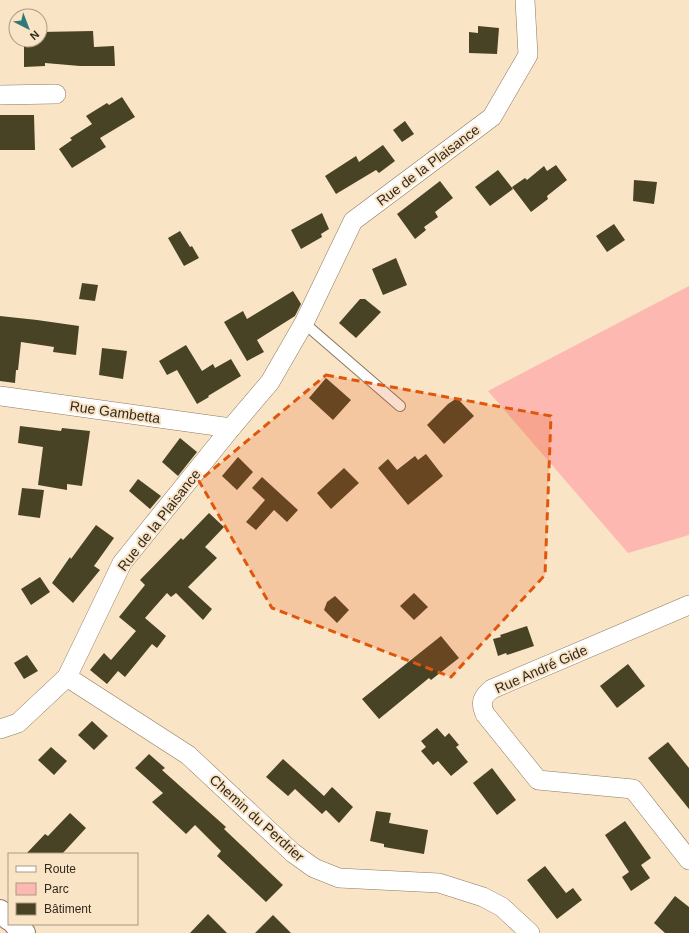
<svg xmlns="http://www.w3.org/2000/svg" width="689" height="933" font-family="Helvetica,sans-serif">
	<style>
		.green { fill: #fdb9b1 }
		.building { fill: #494326 }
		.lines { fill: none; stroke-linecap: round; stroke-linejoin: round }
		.service-casing { stroke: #8d795e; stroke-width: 12 }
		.minor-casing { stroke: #8d795e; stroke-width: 20 }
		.tertiary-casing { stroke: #8d795e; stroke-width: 24 }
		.service { stroke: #fff; stroke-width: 10 }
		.minor { stroke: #fff; stroke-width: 19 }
		.tertiary { stroke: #fff; stroke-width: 22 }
		.marked { fill: #df570d; fill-opacity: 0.2; stroke: #df570d; stroke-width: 3; stroke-dasharray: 8 5; stroke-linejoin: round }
		.labels { text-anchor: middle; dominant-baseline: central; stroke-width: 4; stroke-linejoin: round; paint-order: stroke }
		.street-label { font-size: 14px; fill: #31291d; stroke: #fae4c6 }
	</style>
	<rect width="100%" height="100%" fill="#fae4c6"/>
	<polygon class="green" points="689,286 689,535 628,553 488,391"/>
	<g class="building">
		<polygon points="478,26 499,28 497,54 469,53 469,32 478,33"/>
		<polygon points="93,31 94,47 114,46 115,66 80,66 45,63 45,66 24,67 24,40 40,40 40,32"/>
		<polygon points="122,97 135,117 100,138 106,147 72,168 59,149 72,140 70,138 92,124 86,116 107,103 109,105"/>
		<polygon points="0,115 34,115 35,150 0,150"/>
		<polygon points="405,121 414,134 402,142 393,130"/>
		<polygon points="383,145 395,161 379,173 376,170 336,194 325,176 356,156 359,162"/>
		<polygon points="556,165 567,180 547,196 548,199 531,212 512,187 525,178 527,180 544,166 547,171"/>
		<polygon points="498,170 513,189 490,206 475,187"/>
		<polygon points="634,180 657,182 654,204 633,201"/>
		<polygon points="440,181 453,198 435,212 438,217 424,227 426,230 415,239 397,214"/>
		<polygon points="322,213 329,229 321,234 322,237 301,249 291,230"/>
		<polygon points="614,224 625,240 607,252 596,236"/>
		<polygon points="180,231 190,247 192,246 199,258 184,266 168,238"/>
		<polygon points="396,258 407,285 383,295 372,269"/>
		<polygon points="82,283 98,285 95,301 79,299"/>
		<polygon points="293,291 301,304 295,316 257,340 264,352 247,361 224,322 243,311 247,319"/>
		<polygon points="360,299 365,299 381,312 356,338 339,323"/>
		<polygon points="0,316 37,320 79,326 76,355 53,352 54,347 21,342 18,370 16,370 15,383 0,381"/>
		<polygon points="186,345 202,371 213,364 215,368 231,359 241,376 208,396 209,397 197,404 177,370 167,375 159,361"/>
		<polygon points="102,348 127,351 123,379 99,375"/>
		<polygon points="326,378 351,400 333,420 309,398"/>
		<polygon points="457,398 474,416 444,444 427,425 448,404"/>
		<polygon points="20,426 61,431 62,428 90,431 82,486 67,484 67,490 38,485 43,447 18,443"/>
		<polygon points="180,438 197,452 178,476 162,462"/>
		<polygon points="426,454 443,476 408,505 378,468 388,459 397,470 415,456 418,460"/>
		<polygon points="238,457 253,472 237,490 222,476"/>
		<polygon points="344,468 359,483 331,509 317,493"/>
		<polygon points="262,477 298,510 287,522 274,510 256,530 246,522 265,500 252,488"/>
		<polygon points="138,479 161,496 150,509 129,491"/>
		<polygon points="22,488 44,490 40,518 18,515"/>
		<polygon points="209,513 224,527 205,547 217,558 188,587 212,609 203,620 176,593 171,597 167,593 145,618 166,636 157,648 152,644 125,677 118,671 107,684 90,670 104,653 111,660 136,631 119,617 145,585 140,580 181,538 183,540"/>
		<polygon points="96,525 114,538 94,566 100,570 73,603 52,583 70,557 71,559"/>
		<polygon points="40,577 50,592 31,605 21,589"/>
		<polygon points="414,593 428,607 414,620 400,606"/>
		<polygon points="335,596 349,610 337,623 324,610 327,602"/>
		<polygon points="527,626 534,646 507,655 506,653 498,656 493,639 501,637 500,635"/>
		<polygon points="441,636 459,658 431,680 429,678 379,719 362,699"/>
		<polygon points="27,655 38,671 24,679 14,663"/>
		<polygon points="628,664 645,686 617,708 600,686"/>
		<polygon points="92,721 108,736 94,750 78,735"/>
		<polygon points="437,728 445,737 449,733 459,745 456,747 468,762 451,776 438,761 433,765 421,751 426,747 421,741"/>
		<polygon points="668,742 689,768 689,809 648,758"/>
		<polygon points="51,747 67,761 54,775 38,760"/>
		<polygon points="149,754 165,768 162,770 226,827 224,829 283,885 266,902 217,856 221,851 195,825 186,834 152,802 163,793 135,768"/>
		<polygon points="283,759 324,796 332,787 353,807 339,823 326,810 322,814 295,789 288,796 266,777"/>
		<polygon points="492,768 516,800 497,815 473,783"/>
		<polygon points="376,811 391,813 389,823 428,830 424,854 384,847 384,844 370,841"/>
		<polygon points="70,813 86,828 62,854 26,854 45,834 48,836"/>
		<polygon points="625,821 651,858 641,865 650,878 631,891 622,877 629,872 605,835"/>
		<polygon points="545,866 566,893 573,888 582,900 557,919 527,880"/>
		<polygon points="675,896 689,907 689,933 665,933 654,923"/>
		<polygon points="208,914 227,933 190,933"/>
		<polygon points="273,915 291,933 255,933"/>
	</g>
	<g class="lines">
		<defs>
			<polyline id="service" points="304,323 400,406"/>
			<g id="minor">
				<polyline points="0,95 56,94"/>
				<polyline points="0,396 231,428"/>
				<path d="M689,605L492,689C482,697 480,702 485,714L538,780L633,789L689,860"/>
				<polyline points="67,677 188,755 293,853 314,868 339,878 439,883 483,897 502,907 530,933"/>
				<polyline points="0,729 18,723 67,677 122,563 231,428 270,382 304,323 353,221 492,117 528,55 525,0"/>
			</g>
			<g id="tertiary">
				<polyline points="0,911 9,919"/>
				<polyline points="15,924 24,933"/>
			</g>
		</defs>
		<use href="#service" class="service-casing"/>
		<use href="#minor" class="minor-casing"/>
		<use href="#tertiary" class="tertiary-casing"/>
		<use href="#service" class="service"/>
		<use href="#minor" class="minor"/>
		<use href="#tertiary" class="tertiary"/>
	</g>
	<path class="marked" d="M326,375L551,416L545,575L451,677L272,608L199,481Z"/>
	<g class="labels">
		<g class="street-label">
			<text transform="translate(428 165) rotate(-37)">Rue de la Plaisance</text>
			<text transform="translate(115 412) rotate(8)">Rue Gambetta</text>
			<text transform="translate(159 520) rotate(-52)">Rue de la Plaisance</text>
			<text transform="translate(541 669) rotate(-24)">Rue André Gide</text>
			<text transform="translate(257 818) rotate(42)">Chemin du Perdrier</text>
		</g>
	</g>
	<rect x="8" y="853" width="130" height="72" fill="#fae4c6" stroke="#aa9982"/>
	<rect x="16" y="866" width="20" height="6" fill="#ffffff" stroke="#aa9982"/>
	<text x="44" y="873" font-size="12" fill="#31291d">Route</text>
	<rect x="16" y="883" width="20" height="12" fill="#fdb9b1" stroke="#aa9982"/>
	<text x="44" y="893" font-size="12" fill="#31291d">Parc</text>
	<rect x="16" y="903" width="20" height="12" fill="#494326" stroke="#aa9982"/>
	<text x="44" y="913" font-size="12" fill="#31291d">Bâtiment</text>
	<g transform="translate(28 28) rotate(138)"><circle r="19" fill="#fae4c6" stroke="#aa9982"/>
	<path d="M0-3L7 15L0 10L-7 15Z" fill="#30797a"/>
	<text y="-6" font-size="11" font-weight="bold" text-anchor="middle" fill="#31291d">N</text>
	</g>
</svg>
